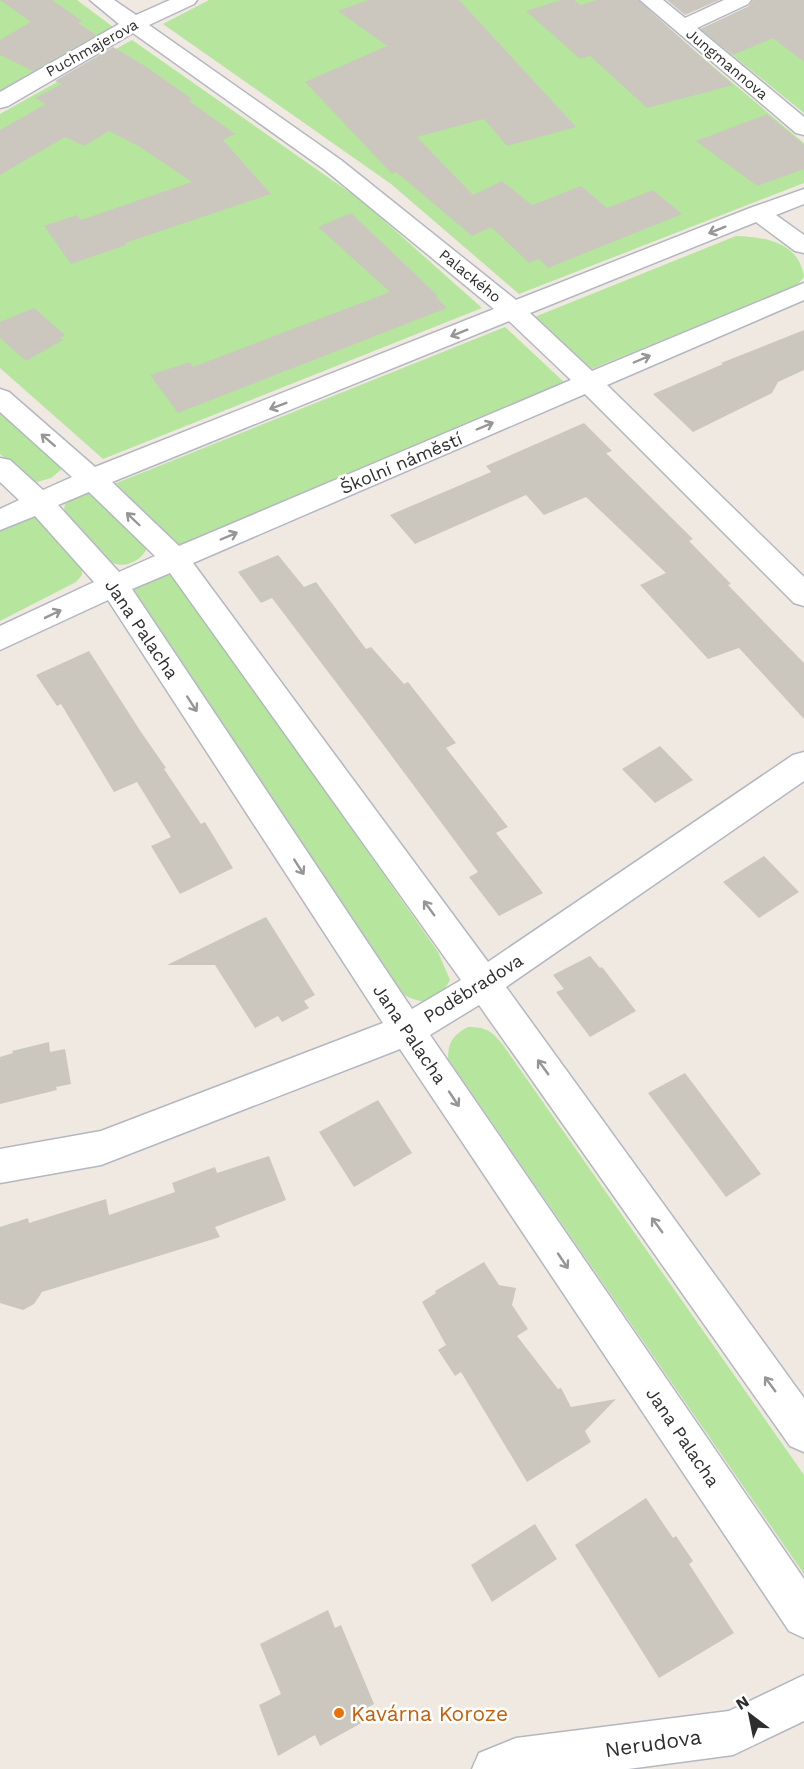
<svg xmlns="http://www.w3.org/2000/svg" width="804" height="1769" font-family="'Work Sans',sans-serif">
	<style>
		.green { fill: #b6e59e }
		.building { fill: #cbc7bf }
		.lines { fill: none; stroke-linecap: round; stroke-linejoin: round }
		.minor-casing { stroke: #b4b7c1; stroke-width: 3 }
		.minor { fill: #fff; fill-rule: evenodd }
		.oneway { stroke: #969696 }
		.food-dot { fill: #e8710a; stroke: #fff; stroke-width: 2 }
		.labels { text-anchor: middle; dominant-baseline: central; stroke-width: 5; stroke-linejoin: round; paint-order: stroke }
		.far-street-label { font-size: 15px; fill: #2e2e2e; stroke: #fff }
		.street-label { font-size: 18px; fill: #2e2e2e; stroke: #fff }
		.near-food-label { font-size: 21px; fill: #c56008; stroke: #fff; text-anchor: start }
		.near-street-label { font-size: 21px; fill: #2e2e2e; stroke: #fff }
	</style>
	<rect width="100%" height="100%" fill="#efe9e1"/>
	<g class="green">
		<polygon points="0,0 77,0 113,27 0,91"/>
		<polygon points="209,0 634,0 804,143 804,183 519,294 391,184 163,24"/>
		<polygon points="765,0 804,0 804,113 700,29"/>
		<polygon points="132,40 362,201 482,308 103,459 0,368 0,114"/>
		<path d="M736,236C765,237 799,242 804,277L798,284L786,290L589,370L532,318Z"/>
		<polygon points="505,327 566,384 180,546 114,484"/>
		<polygon points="0,405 63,468 51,478 37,482 29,479 0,454"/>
		<path d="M85,492L98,493L143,541L146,550C139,563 120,570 108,560L66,513L64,508L66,501Z"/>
		<polygon points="27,517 36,518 44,524 82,567 82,575 76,582 0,621 0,525"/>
		<path d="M167,573L176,579L438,952L450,980C437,1004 422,1007 400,992L131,588Z"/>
		<path d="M468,1027C486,1027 492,1031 503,1045L804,1475V1574L448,1059C448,1042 453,1035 468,1027Z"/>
	</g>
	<g class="building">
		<polygon points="0,0 52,0 82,21 78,23 96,35 33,71 0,55 0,40 31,22"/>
		<polygon points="368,0 459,0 576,127 507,146 484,119 417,137 473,195 502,181 532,205 581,186 607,208 653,190 682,214 548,268 539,259 529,263 491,227 472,236 396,172 392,174 305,82 387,46 338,11"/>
		<polygon points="561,0 574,0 581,5 597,0 638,0 733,85 647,108 590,56 580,59 526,11"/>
		<polygon points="667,0 719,0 685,15"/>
		<polygon points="753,0 804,0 804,62 773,38 733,55 701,29 749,6"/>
		<polygon points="113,47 145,66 192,99 189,101 235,134 223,140 271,194 125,243 126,245 71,264 44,226 77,215 81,220 192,182 140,147 109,131 84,146 65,137 0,175 0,130 46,104 35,98 62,84 55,81"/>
		<polygon points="767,114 804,145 804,169 757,186 696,141"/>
		<polygon points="351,213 438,296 436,297 447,308 178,413 150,375 190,362 193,367 390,292 318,227"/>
		<polygon points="34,308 65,335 60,338 63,340 26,361 0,338 0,322"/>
		<polygon points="804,330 804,370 778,382 772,393 693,432 653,394 723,364 721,363"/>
		<polygon points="584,423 612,451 606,453 693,539 689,541 731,584 728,585 804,663 804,719 739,648 708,659 640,585 666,573 586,497 544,515 526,495 415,544 390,515 491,472 486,466"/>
		<polygon points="278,555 304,587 316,582 366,649 371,647 404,684 408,682 456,743 446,748 508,827 496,833 543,893 499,916 469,877 478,872 382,743 272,598 261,603 238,572"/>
		<polygon points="89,651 141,732 166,768 164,769 201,824 205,822 233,868 180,894 151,846 171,837 137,782 114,792 61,704 57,706 36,675"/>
		<polygon points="660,746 693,780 655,803 622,769"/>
		<polygon points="764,856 799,892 759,918 723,882"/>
		<polygon points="266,917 315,995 304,1001 309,1008 282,1022 278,1016 255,1028 215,965 167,965"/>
		<polygon points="590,956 600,968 602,967 636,1011 590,1037 556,992 564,989 553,975"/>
		<polygon points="49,1042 50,1052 65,1049 71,1084 56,1087 57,1090 0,1104 0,1057 13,1053 12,1051"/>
		<polygon points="685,1073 761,1174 726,1197 648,1093"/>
		<polygon points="378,1100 412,1153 354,1187 319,1132"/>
		<polygon points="269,1156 286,1200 215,1227 220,1237 42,1292 34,1304 23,1310 0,1303 0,1227 28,1218 29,1223 106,1199 109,1215 175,1192 172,1183 215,1167 217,1173"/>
		<polygon points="484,1262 499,1285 516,1288 512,1305 528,1329 517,1336 558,1389 561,1388 571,1407 616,1399 585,1431 591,1442 527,1482 461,1372 455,1376 438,1350 446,1345 422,1302 436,1293 435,1291"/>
		<polygon points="646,1498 673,1538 676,1536 693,1561 689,1564 734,1633 659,1678 575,1545"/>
		<polygon points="535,1524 557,1559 492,1602 471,1565"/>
		<polygon points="328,1610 335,1628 341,1625 374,1704 359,1712 363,1722 320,1746 315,1735 278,1756 259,1705 281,1694 260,1644"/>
	</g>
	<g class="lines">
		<defs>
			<g id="minor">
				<path d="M90,0H114L136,15L170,0H197L194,4L149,25L341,160L516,300L750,208L804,189V204L776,215L804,235V253L795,251L756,222L530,313L592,371L804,283V300L607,385L804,577V606L794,603L585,394L193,563L488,962L793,755L804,752V781L506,987L804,1398V1452L790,1446L479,1005L430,1035L804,1579V1638L789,1631L400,1049L101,1165L0,1183V1149L101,1131L383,1023L108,600L0,650V626L94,582L35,516L0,530V509L19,500L0,482V458L10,460L43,490L72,477L0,412V389L9,392L95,467L494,309L325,170L133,33L8,106L0,108V92L119,24ZM509,321L571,380L179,546L112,482ZM89,492L155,556L119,572L58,505ZM170,573L461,980L412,1009L132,589Z"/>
				<polygon points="640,0 663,0 685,18 724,0 751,0 748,4 697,28 804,117 804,135 796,133"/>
				<polygon points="804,1675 804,1721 733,1755 628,1769 472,1769 479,1753 516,1738 729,1711"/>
			</g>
		</defs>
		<use href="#minor" class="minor-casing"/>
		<use href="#minor" class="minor"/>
	</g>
	<defs><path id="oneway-shaft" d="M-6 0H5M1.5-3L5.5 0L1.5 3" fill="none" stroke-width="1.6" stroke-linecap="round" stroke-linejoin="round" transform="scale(1.5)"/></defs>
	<g class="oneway">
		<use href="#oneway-shaft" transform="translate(717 230) rotate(158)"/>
		<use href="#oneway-shaft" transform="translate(459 333) rotate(158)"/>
		<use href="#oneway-shaft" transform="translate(642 359) rotate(-23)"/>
		<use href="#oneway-shaft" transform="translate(278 406) rotate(159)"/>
		<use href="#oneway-shaft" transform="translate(485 426) rotate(-23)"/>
		<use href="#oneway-shaft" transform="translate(48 440) rotate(-139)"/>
		<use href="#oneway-shaft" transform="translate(133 519) rotate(-136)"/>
		<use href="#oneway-shaft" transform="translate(229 536) rotate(-23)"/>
		<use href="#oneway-shaft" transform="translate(53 614) rotate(-26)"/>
		<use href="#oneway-shaft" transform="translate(192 704) rotate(57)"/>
		<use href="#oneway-shaft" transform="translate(299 867) rotate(57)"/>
		<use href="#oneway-shaft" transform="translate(429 908) rotate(-126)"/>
		<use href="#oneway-shaft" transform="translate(543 1067) rotate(-126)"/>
		<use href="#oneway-shaft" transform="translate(454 1099) rotate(56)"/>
		<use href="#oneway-shaft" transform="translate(657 1225) rotate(-126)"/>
		<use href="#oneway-shaft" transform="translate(563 1261) rotate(56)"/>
		<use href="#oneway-shaft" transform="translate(770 1384) rotate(-126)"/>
	</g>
	<circle class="food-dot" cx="339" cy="1713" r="6"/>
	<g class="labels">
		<g class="far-street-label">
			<text transform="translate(92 48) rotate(-29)">Puchmajerova</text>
			<text transform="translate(727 64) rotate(40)">Jungmannova</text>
			<text transform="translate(470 276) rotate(39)">Palackého</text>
		</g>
		<g class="street-label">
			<text transform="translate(401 463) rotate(-23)">Školní náměstí</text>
			<text transform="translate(142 629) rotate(56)">Jana Palacha</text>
			<text transform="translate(473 988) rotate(-32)">Poděbradova</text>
			<text transform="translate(410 1034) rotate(56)">Jana Palacha</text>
			<text transform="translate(683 1437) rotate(56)">Jana Palacha</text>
		</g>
		<g class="near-food-label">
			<text x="351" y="1713">Kavárna Koroze</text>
		</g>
		<g class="near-street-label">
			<text transform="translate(653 1743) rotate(-8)">Nerudova</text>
		</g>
	</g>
	<g transform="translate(750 1715) rotate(328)" stroke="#ffffff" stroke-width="4.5" paint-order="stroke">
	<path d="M0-4.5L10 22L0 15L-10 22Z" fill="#2e2e2e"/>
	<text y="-9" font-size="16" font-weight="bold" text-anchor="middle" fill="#2e2e2e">N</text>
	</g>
</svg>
